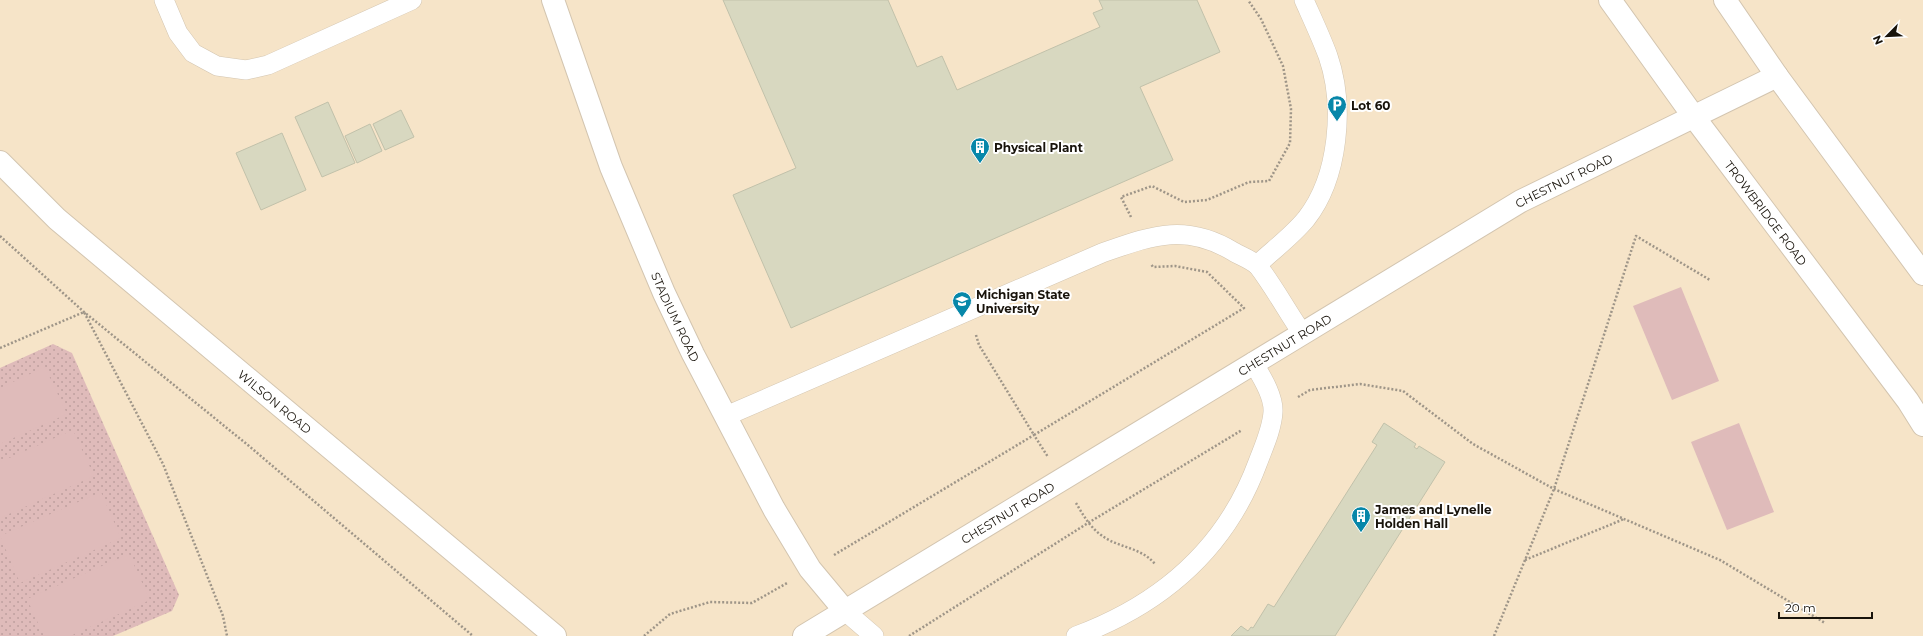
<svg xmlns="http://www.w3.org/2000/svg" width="1923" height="636" font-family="Montserrat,sans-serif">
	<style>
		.built { fill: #f6e4c8 }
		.park { fill: url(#park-dots) }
		.pitch { fill: #dfbbba }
		.building { fill: #d8d8c0; stroke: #c1c1aa }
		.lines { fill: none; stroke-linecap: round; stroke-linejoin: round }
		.lane-casing { stroke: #d3c5b0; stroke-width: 20 }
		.street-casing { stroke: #d3c5b0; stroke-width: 24 }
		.secondary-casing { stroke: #d3c5b0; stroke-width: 24 }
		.path { stroke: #9e9588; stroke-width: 2.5; stroke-dasharray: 2 2; stroke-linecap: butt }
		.lane { stroke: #fff; stroke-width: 19 }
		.street { stroke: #fff; stroke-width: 22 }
		.secondary { stroke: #fff; stroke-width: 22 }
		.labels { text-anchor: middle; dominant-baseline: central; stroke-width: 4; stroke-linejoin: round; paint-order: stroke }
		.poi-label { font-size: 12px; font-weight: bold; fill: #18130b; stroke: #fff; text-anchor: start }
		.street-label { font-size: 12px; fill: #18130b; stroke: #fff }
	</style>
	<defs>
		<pattern id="park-dots" width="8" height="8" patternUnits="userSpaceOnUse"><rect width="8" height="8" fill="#dfbbba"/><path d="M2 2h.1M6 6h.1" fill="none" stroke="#bfa09f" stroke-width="1.8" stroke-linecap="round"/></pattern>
	</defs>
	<rect width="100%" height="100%" fill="#fdf1e0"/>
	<rect class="built" x="0" y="0" width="1923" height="636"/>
	<polygon class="park" points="53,344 72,353 179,595 172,611 113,636 0,636 0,368"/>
	<g class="pitch">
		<polygon points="1681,287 1719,381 1672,400 1633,306"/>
		<polygon points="45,367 67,414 0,444 0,388"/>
		<polygon points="1739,423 1774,512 1727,530 1691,442"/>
		<polygon points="73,430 94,476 0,518 0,462"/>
		<polygon points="101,492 121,538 20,583 0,536"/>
		<polygon points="129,554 150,600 70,636 44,636 27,599"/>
	</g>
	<g class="building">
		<polygon points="723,0 888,0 917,67 942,56 957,90 1100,27 1093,13 1103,9 1099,0 1197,0 1220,52 1140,87 1173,160 791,328 733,195 796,168"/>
		<polygon points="328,102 355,163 322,177 295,117"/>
		<polygon points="401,110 414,137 385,150 373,124"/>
		<polygon points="370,124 382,151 357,163 345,136"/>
		<polygon points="282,133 306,190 261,210 236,153"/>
		<polygon points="1384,423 1416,444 1414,447 1417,449 1419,446 1445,462 1335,636 1231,636 1241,626 1248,631 1251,627 1253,628 1268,604 1274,607 1377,445 1372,442"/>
	</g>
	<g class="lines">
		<defs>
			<g id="lane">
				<polyline points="164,0 178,33 193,53 217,66 246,70 268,65 412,0"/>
				<path d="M1257,265C1273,250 1292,236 1306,219C1339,177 1345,105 1328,56C1321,37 1312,18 1304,0"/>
				<path d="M726,416L1102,253C1151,236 1185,222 1234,252C1241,256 1252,260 1258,266C1274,287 1287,311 1302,333"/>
				<polyline points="845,611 874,636"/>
				<path d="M1076,636C1162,604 1226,549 1258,462C1264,446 1272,429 1273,412C1274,396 1261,376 1253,362"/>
			</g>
			<g id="street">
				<path id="s1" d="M553,0L611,167L664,293L693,354L774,509L810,569L845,611"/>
				<path id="s2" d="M0,162L57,219L555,636"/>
				<path id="s3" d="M804,636L1521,201L1777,76"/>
			</g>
			<g id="secondary">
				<path id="s4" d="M1610,0L1694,117L1908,401L1923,425"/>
				<polyline points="1725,0 1777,76 1923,274"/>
			</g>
		</defs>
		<use href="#lane" class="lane-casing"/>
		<use href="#street" class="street-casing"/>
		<use href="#secondary" class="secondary-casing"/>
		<g class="path">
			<polyline points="1131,217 1121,197 1152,186 1184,202 1207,200 1249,182 1269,181 1290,143 1291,109 1283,66 1261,19 1248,0"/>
			<polyline points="0,236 84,312 249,446 473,636"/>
			<polyline points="976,335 979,345 1034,435 1244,308 1207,272 1175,266 1153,267 1151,264"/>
			<polyline points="0,348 84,312 163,464 223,616 227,636"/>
			<polyline points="1298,397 1310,390 1360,384 1403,391 1473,444 1554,489 1720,560 1825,623"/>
			<path d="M1076,503C1083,515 1090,527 1101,535C1118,548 1141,547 1155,564"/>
			<polyline points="834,555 1034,435 1048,457"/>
			<polyline points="1525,560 1624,519"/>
			<polyline points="644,636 670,614 710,602 752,603 787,583"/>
			<polyline points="909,636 1088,523 1242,430"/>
			<polyline points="1494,636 1554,489 1636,236 1710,280"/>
		</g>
		<use href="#lane" class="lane"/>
		<use href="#street" class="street"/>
		<use href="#secondary" class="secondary"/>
	</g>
	<defs>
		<symbol id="parking-pin" viewBox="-11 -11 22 30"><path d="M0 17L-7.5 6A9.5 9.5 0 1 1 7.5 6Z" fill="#0787a9" stroke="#fff"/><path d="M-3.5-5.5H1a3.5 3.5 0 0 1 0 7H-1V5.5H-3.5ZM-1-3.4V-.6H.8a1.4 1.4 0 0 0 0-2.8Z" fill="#fff"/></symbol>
		<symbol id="building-pin" viewBox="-11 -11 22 30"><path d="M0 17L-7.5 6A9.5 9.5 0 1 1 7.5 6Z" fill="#0787a9" stroke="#fff"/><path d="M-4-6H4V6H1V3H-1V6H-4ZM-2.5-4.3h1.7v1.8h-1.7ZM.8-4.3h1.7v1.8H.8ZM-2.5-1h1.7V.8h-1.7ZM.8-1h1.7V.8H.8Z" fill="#fff"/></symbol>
		<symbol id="university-pin" viewBox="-11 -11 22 30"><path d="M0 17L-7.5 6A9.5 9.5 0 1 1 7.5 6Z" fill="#0787a9" stroke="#fff"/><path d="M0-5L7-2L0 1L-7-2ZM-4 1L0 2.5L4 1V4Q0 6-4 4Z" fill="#fff"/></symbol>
	</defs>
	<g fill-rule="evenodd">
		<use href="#parking-pin" x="1326" y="94" width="22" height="30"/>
		<use href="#building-pin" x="969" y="136" width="22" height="30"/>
		<use href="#university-pin" x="951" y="290" width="22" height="30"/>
		<use href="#building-pin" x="1350" y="505" width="22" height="30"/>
	</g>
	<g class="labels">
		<g class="poi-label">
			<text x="1351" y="105">Lot 60</text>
			<text x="994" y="147">Physical Plant</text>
			<text x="976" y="294">Michigan State<tspan x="976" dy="14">University</tspan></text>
			<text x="1375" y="509">James and Lynelle<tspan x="1375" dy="14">Holden Hall</tspan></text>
		</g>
		<g class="street-label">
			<text stroke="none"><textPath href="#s3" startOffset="886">CHESTNUT ROAD</textPath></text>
			<text stroke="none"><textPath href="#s4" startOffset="264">TROWBRIDGE ROAD</textPath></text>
			<text stroke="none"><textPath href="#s1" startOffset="340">STADIUM ROAD</textPath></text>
			<text stroke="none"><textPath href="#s3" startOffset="562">CHESTNUT ROAD</textPath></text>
			<text stroke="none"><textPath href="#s2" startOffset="365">WILSON ROAD</textPath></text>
			<text stroke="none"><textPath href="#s3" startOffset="238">CHESTNUT ROAD</textPath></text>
		</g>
	</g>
	<g transform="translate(1887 36) rotate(246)" stroke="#ffffff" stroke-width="3" paint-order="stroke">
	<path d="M0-3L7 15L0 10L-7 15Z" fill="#18130b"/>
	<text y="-6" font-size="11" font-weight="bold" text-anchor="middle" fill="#18130b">N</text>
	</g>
	<path d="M1779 612v6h93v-6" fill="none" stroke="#18130b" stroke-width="2"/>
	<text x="1785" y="612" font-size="12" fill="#18130b" stroke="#ffffff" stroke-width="3" paint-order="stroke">20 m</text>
</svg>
